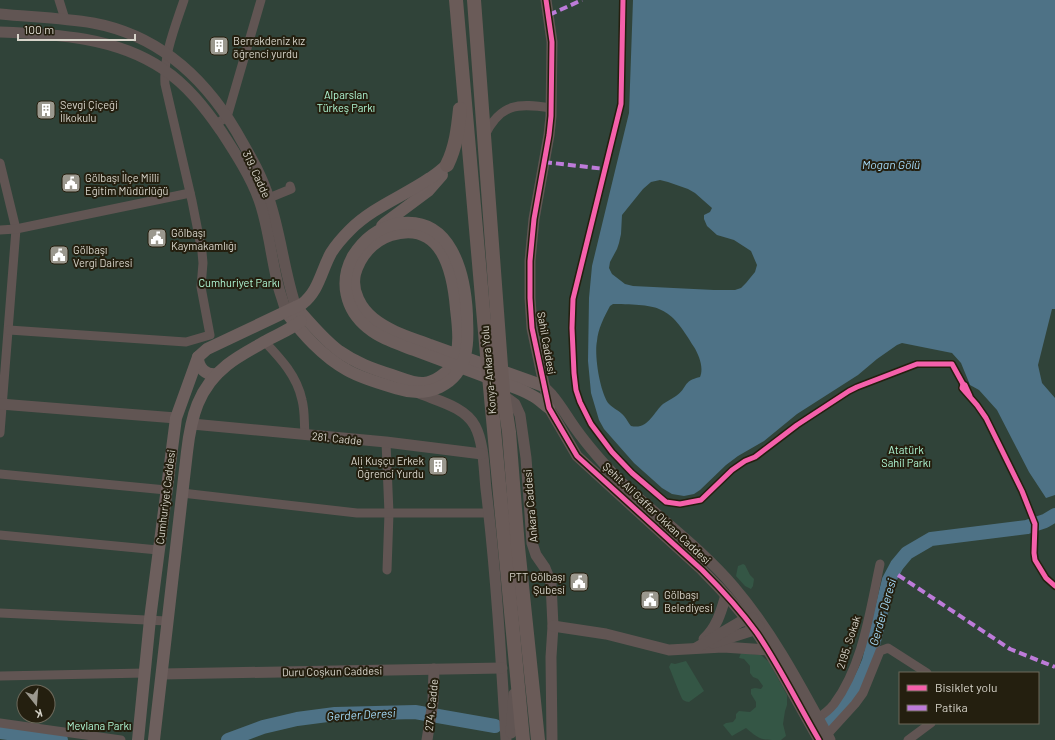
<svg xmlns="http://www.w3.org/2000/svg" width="1055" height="740" font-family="Barlow,sans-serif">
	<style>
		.green { fill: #304339; fill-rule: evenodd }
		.forest { fill: #345645 }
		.water { fill: #4e7286; fill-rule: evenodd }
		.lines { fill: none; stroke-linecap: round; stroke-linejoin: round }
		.river { stroke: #4e7286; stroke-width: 14 }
		.minor { stroke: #615553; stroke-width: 9 }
		.tertiary { stroke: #615553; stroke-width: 11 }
		.secondary { stroke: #6d5f5d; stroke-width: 12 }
		.trunk { stroke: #6a5b58; stroke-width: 14 }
		.quiet { stroke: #bd7bd9; stroke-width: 4; stroke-dasharray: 8 4; stroke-linecap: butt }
		.cycleway-casing { stroke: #241f0f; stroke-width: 8 }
		.cycleway { stroke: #f560ab; stroke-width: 5 }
		.labels { text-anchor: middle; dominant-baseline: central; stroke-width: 4; stroke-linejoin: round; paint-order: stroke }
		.poi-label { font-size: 11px; fill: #d8d5cb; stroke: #241f0f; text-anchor: start }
		.park-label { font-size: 11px; fill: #b0f7d4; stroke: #241f0f }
		.street-label { font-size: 11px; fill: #d8d5cb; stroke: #241f0f }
		.water-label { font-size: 12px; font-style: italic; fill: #a5dbf9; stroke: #241f0f }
	</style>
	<rect width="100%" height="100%" fill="#29261e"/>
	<path class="green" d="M0,0H1055V740H0ZM900,673H1038V723H900ZM24,692H48V716H24Z"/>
	<g class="forest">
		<polygon points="743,564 745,565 750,575 754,579 753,586 751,589 745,586 736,576 738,566"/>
		<path d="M741,653L761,655L769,662L787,695V705L785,711L783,724L786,736L781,740C761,740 760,740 746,728L732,736L723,725L726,723L733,722L736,718V714L739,711L750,712L756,707V702L751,694V689L755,688L761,689L763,686L758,679L753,677L750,673V666L744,659L739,658Z"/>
		<path d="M686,661L704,691L689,702C687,702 685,701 683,700C681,698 671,671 669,667L671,663L675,664Z"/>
	</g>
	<path class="water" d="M633,0H1055V309H1052L1038,365L1042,383L1055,398V495L1046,498L1029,472L997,410L979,390L970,385L961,363L952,353L902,343L897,345L877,359L858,375L797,414L764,441L738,456L726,465L700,490L694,494L684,496L672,494L662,488L634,463L604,429L599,420L591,393L588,361L589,298L592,266L629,113ZM660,180L668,182L688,189L695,193L712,208L710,212L704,215V219L707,226L717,235L734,240L751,251L757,265L755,272L746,283L741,288L735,290H714L633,286L625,284L612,274L609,268L610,262L617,249L619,243L621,234L622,215L643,189L651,182ZM613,304C660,305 669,305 694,347C699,355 704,368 700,377C682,381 688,388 676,396C672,399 667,401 663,404C653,413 648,430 631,426C628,423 627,419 624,416C620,411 614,409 609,404C600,393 594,355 597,341C598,329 604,317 610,306Z"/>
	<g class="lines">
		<g class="river">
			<path d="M829,721C847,704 860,684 869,661L889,580L897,565L907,553L931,539L1027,527L1045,521L1055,515"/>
			<polyline points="0,732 61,740"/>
			<polyline points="228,740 263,727 297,719 335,714 415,712 495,726"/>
		</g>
		<g class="minor">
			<polyline points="59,0 65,19"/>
			<polyline points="216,124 227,117 261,0"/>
			<path d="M485,135C501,103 518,103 551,108"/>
			<polyline points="0,163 16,229 0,433"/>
			<polyline points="269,198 291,189 290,186"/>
			<polyline points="0,230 16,229 190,193"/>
			<path d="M9,330L186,342L210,335L201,287L203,263L202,252L192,201L165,84C163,56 175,27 184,0"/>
			<path d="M265,342C281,359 297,376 302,400C305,411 304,423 305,435"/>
			<polyline points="386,442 389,513 387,570"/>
			<polyline points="0,474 166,490"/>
			<polyline points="182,493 357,513 489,513"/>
			<polyline points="0,535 158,550"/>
			<polyline points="0,613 167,621"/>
			<polyline points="0,676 145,673"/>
			<path d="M818,718C824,714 830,709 834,704C863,665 870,610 880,564"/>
			<polyline points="0,723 121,740"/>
			<polyline points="824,738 855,704 863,693 880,651 888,648 927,673"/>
			<polyline points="908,740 931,723"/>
		</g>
		<g class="tertiary">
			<path d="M546,0L552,42L551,116L549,135L534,219L530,261V298L532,328L549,408L577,456L702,570C722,590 741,611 757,633C780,667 798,704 819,740"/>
			<path d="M0,14C31,17 63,18 93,23C158,35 203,76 236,131C248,152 262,175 269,199C281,234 284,272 296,307"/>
			<path d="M0,32C56,34 116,37 163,69C187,85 205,108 221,131C234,151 251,177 259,200C269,228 271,259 279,289C281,296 284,304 286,312"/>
			<path d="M546,389L552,395C559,403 565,413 571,422C585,443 602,462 619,480C656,516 700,547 734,587C773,633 801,687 830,740"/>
			<path d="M419,393C438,401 465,407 475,426C484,443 484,470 486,489C496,572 501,656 506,740"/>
			<polyline points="503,395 515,404 520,415 526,458 532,543 536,555 545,568 551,583 553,626 551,657 552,740"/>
			<polyline points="0,404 176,418"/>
			<polyline points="192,424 386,442 482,454"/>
			<polyline points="553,626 606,634 669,650 723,647 768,650"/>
			<path d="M704,639C717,627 721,612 726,595"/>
			<polyline points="713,643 754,630 759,626"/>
			<polyline points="696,648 740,622 753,618"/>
			<polyline points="162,674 502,668"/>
			<polyline points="511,733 514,694"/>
			<polyline points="427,740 433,702 434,669"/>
		</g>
		<g class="secondary">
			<polyline points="382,226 385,223 428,191 442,175"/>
			<path d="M296,307C310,323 323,339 339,351C356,363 373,369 392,375C402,378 414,384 424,383C435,382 447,373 453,364C461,348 458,326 456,309C453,272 442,219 391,235C373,241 360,256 355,274C351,291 361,309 374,319C390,332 412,338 430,345C467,358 504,372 541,385"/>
			<path d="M286,312C303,334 322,356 347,370C363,379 382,384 399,389C427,398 458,386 465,355C469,342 467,328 467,315C465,273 451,214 396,224C378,228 363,240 353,256C339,281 345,310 368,328C381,339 399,344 414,350C441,360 467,370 494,380C506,385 520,388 531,395C538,398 543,404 549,408"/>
			<path d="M198,357C198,368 206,376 217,374"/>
			<path d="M138,740L150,619L176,418L198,357L207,349L302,304C319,291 321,271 331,253C336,245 343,237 350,230C373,207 404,196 430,178C436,175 442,169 447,165"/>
			<path d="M154,740L187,452C191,417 198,388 227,365C238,356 252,349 264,342C276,335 290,330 301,321"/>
		</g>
		<g class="trunk">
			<polyline points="456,0 487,355 523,740"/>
			<polyline points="474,0 503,393 509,432 518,547 538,740"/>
			<path d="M447,165C456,147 458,128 460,109"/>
		</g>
		<g class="quiet">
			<polyline points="549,15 582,0"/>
			<polyline points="544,162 605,169"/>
			<polyline points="898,575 1010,649 1055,667"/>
		</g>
		<defs>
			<g id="cycleway">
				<path d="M546,0L552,42L551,116L549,135L534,219L530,261V298L532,328L549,408L577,456L702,570C722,590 741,611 757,633C780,667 798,704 819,740"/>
				<polyline points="623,0 621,104 573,299 572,328 574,373 576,390 580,402 591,424 612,452 632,473 666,502 680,504 701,500 732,470 745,461 755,457 797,425 849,391 857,387 917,364 952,364 963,384"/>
				<polyline points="970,396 965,385 963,384 962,388 977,405 986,418 1022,491 1035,524 1034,553 1035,560 1046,578 1055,586"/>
			</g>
		</defs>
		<use href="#cycleway" class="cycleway-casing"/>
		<use href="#cycleway" class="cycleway"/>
	</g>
	<defs>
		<symbol id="building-square" viewBox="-11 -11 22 22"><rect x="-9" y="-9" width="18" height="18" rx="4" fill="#9b988e" stroke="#241f0f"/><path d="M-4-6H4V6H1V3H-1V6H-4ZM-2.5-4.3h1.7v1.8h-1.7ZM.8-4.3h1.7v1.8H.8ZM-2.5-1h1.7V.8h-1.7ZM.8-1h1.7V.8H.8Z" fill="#fff"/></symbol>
		<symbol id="civic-square" viewBox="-11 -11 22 22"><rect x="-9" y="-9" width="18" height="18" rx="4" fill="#9b988e" stroke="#241f0f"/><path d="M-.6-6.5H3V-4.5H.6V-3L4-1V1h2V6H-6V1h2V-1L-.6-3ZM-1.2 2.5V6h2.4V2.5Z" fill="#fff"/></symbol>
	</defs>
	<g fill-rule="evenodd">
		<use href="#building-square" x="208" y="35" width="22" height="22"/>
		<use href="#building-square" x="35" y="99" width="22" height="22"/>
		<use href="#civic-square" x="60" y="172" width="22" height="22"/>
		<use href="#civic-square" x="146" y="227" width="22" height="22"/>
		<use href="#civic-square" x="48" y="244" width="22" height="22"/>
		<use href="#building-square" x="427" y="455" width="22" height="22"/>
		<use href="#civic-square" x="568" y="571" width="22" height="22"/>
		<use href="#civic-square" x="639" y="589" width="22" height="22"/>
	</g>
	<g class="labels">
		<g class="poi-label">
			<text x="233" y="40">Berrakdeniz kız<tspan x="233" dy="13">öğrenci yurdu</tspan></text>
			<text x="60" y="104">Sevgi Çiçeği<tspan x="60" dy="13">İlkokulu</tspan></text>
			<text x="85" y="177">Gölbaşı İlçe Milli<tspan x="85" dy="13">Eğitim Müdürlüğü</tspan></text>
			<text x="171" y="232">Gölbaşı<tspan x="171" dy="13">Kaymakamlığı</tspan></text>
			<text x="73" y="249">Gölbaşı<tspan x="73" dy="13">Vergi Dairesi</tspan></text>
			<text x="424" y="460" text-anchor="end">Ali Kuşçu Erkek<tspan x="424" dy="13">Öğrenci Yurdu</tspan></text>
			<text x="565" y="576" text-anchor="end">PTT Gölbaşı<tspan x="565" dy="13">Şubesi</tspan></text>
			<text x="664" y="594">Gölbaşı<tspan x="664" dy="13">Belediyesi</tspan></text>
		</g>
		<g class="park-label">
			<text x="346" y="94">Alparslan<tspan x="346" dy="13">Türkeş Parkı</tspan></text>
			<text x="239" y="282">Cumhuriyet Parkı</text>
			<text x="906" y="449">Atatürk<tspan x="906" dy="13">Sahil Parkı</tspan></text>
			<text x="99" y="725">Mevlana Parkı</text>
		</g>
		<g class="street-label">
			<text transform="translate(257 174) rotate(65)">319. Cadde</text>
			<text transform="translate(547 343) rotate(80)">Sahil Caddesi</text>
			<text transform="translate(488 370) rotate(-95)">Konya-Ankara Yolu</text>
			<text transform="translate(337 438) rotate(6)">281. Cadde</text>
			<text transform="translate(165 497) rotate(-83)">Cumhuriyet Caddesi</text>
			<text transform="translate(530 506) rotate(-95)">Ankara Caddesi</text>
			<text transform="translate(657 513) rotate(43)">Şehit Ali Gaffar Okkan Caddesi</text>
			<text transform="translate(848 642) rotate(-72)">2195. Sokak</text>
			<text transform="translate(332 671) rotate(-1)">Duru Coşkun Caddesi</text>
			<text transform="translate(431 705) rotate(-84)">274. Cadde</text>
		</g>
		<g class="water-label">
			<text x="891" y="164">Mogan Gölü</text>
			<text transform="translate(882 612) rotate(-74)">Gerder Deresi</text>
			<text transform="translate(361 714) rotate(-3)">Gerder Deresi</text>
		</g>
	</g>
	<rect x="899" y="672" width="140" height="52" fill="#241f0f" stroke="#6c685a"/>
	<rect x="907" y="685" width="20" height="6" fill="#f560ab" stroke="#6c685a"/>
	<text x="935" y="692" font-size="12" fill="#d8d5cb">Bisiklet yolu</text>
	<rect x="907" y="705" width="20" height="6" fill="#bd7bd9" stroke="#6c685a"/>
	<text x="935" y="712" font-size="12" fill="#d8d5cb">Patika</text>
	<g transform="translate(36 704) rotate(163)"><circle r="19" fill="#241f0f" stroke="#6c685a"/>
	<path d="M0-3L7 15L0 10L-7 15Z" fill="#9b988e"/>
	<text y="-6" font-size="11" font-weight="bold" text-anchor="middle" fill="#d8d5cb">K</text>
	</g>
	<path d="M18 34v6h117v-6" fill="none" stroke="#d8d5cb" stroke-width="2"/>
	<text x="24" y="34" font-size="12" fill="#d8d5cb" stroke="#241f0f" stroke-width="3" paint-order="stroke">100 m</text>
</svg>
